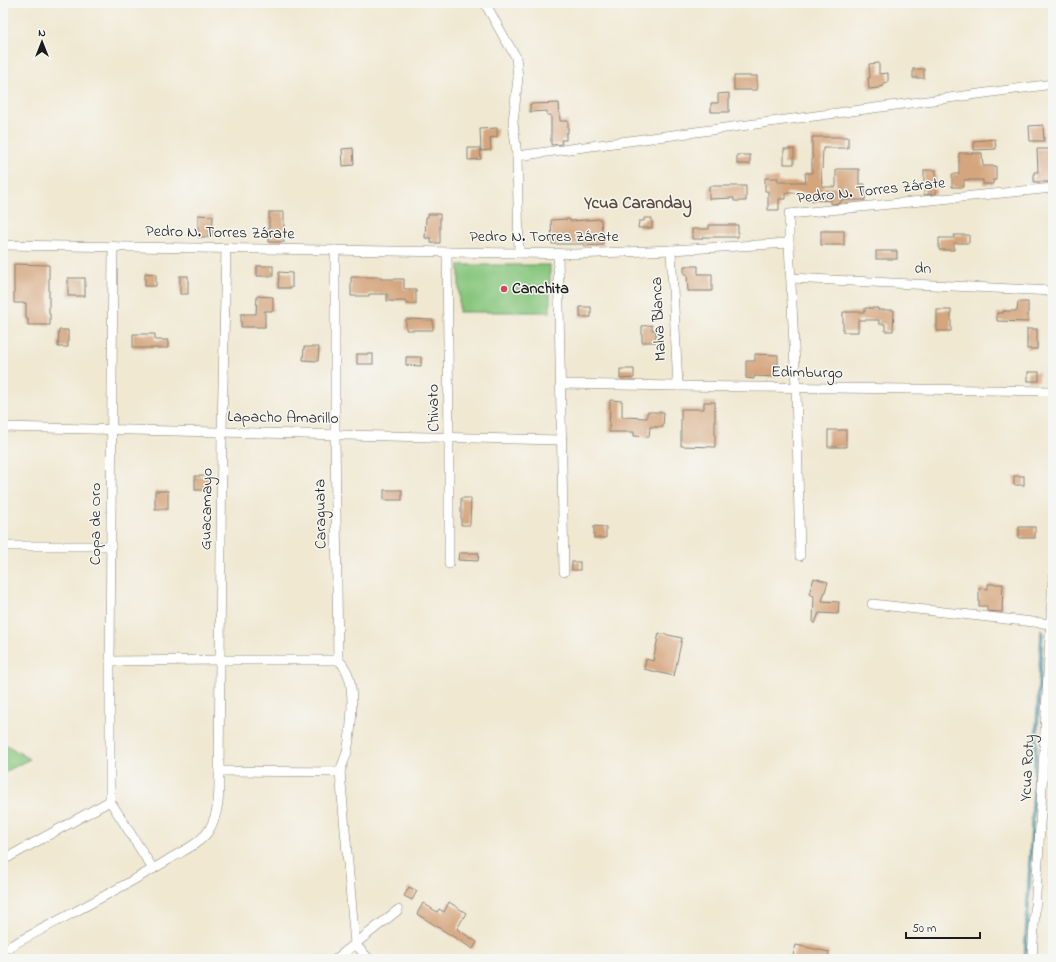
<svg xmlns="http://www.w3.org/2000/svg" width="1056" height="962" font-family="'Indie Flower',sans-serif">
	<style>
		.green { fill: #87c67d; stroke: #52714c }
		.water { fill: #59bed7; stroke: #3a6d7a }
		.building { fill: #d5a57d }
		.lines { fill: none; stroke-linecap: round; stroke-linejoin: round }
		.minor-casing { stroke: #868276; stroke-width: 10 }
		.minor { stroke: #fff; stroke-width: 9 }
		.poi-dot { fill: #d1495b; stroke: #f6f6f2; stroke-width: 1.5 }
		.labels { text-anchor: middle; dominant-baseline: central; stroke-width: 3; stroke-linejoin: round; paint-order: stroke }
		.street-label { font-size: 16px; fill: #1c1c1c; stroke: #f6f6f2 }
		.poi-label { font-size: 16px; font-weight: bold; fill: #1c1c1c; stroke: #f6f6f2; text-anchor: start }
		.neighbourhood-label { font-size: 17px; font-weight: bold; fill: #5d4c3e; stroke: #f6f6f2 }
	</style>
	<rect width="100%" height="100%" fill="#f6f6f2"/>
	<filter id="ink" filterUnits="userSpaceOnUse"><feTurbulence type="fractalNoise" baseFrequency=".025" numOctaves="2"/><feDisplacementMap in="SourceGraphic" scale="8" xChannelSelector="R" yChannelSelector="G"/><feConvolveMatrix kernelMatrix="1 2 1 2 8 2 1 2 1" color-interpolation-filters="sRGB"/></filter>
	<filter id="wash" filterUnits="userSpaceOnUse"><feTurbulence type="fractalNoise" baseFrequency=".012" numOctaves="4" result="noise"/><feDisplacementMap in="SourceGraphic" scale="16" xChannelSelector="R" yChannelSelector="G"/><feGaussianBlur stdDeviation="0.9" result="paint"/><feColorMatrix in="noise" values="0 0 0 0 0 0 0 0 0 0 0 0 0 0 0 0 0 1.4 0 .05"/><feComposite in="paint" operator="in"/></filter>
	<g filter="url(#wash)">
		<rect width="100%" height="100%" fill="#f0e8d1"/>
		<g class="green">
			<rect x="459" y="265" width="91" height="47"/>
			<polygon points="3,743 30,759 3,773"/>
		</g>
		<polygon class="water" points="1041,629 1043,630 1027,947 1026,959 1024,959"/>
		<g id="blocks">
			<g class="building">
				<polygon points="879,63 879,74 888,73 888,82 884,83 884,86 879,87 879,88 869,89 868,78 870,78 869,64"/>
				<rect x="913" y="69" width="11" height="9"/>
				<rect x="734" y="76" width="23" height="14"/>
				<polygon points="729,93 729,112 711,112 711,103 718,103 718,94"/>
				<polygon points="559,103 560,121 568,121 568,133 566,133 566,140 561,140 562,144 551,145 551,115 547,115 547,111 530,112 530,104"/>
				<polygon points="1043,125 1044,141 1030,141 1029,126"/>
				<polygon points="497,128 497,137 490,138 491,150 481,151 480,129"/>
				<polygon points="812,137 848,137 848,148 823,148 822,169 821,169 822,187 836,187 836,169 859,169 859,184 865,184 865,200 841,200 841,203 831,204 831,200 806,201 806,193 786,193 786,199 779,199 779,210 768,210 768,191 765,191 765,178 778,178 778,182 806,182 805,173 812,173"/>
				<polygon points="995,139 996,149 974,150 974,141"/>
				<polygon points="353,148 354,165 343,166 342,149"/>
				<polygon points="468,148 480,148 481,159 468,160"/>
				<rect x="784" y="149" width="10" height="15"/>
				<polygon points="1037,149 1053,149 1053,176 1051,176 1051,182 1034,182 1034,172 1038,172"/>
				<polygon points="959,153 982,153 983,166 996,166 996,180 993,180 993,184 983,184 983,180 964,180 964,187 952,187 952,174 959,174"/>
				<rect x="737" y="155" width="13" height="9"/>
				<polygon points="924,170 936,170 936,194 924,195"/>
				<polygon points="709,186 746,186 746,201 734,201 734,198 709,199"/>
				<rect x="269" y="212" width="15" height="30"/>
				<polygon points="428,214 440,214 440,243 431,243 431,238 425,238 426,217 428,217"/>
				<polygon points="198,215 213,216 212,237 198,237"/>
				<polygon points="644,218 652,218 652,228 638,228 639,221 644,221"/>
				<polygon points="569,219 570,221 601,219 603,245 584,246 584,244 552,244 551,220"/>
				<polygon points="709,225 738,225 738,237 702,237 702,239 692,239 692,229 709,229"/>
				<rect x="821" y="231" width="23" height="14"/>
				<polygon points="954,235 969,235 969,243 954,243 954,250 939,250 939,238 954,238"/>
				<rect x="876" y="251" width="21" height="8"/>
				<polygon points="14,264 49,265 49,314 50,314 50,325 28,325 28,319 26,319 26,303 14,303"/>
				<rect x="257" y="266" width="16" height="10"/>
				<polygon points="684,266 698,266 698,274 712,274 712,291 688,291 687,274 684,274"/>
				<polygon points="279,272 292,273 292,288 278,288"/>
				<polygon points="145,273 156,274 156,286 145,286"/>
				<rect x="180" y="276" width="8" height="18"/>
				<polygon points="351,277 381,277 381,279 404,279 404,289 416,289 416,304 406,304 406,301 387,301 387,294 369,294 369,296 351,296"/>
				<rect x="68" y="278" width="17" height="18"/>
				<polygon points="257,296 273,297 273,311 265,311 265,327 241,327 241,314 256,314"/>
				<polygon points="1018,302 1028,302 1028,322 997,321 997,313 1003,313 1003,311 1017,311"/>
				<rect x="580" y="307" width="11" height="10"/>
				<polygon points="865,308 878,308 878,310 894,310 893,331 885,331 885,324 879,324 879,320 858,320 858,332 843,332 843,312 865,312"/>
				<rect x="937" y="310" width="14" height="21"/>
				<polygon points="406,319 433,320 433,330 406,330"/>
				<polygon points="652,325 652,330 656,330 656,342 642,342 642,326"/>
				<rect x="1027" y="329" width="10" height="20"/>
				<polygon points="59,330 68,330 68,347 58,347"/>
				<polygon points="133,334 155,334 155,340 168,340 168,348 133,348"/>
				<polygon points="304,347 319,347 318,361 303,360"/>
				<rect x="357" y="354" width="16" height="10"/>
				<polygon points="755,354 778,355 778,370 776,370 776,377 754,376 754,379 746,378 746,361 755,361"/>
				<polygon points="406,357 421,357 421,366 406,365"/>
				<polygon points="620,369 634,369 634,378 620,379"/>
				<rect x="1028" y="372" width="11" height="9"/>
				<polygon points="610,400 622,401 622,417 647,418 647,412 664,412 663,427 650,427 649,437 634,436 634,432 609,432"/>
				<polygon points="704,402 715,402 715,447 681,446 681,409 704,409"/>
				<rect x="828" y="430" width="18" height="17"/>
				<rect x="195" y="476" width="14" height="14"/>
				<rect x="1014" y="476" width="10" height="9"/>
				<rect x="384" y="490" width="18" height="10"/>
				<rect x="155" y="491" width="13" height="18"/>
				<polygon points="461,498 471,498 470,525 461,525"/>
				<polygon points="594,526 606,527 606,538 594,538"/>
				<rect x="1019" y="527" width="16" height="11"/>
				<polygon points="459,553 479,553 478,561 458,560"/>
				<rect x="572" y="562" width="8" height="8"/>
				<polygon points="814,578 828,582 822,601 839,602 838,614 819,613 815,623 813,623 814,596 809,594"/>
				<polygon points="988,584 1003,584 1002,612 987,611 987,606 979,606 979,588 988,589"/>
				<polygon points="659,633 682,638 674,676 644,669 646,659 653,661"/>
				<polygon points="409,887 417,891 412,900 404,896"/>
				<polygon points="449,902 466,913 457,929 477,942 473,949 417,914 423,903 437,912 439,909 444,912"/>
				<polygon points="796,945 829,952 828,959 792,959"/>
			</g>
		</g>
	</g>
	<g filter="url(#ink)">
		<use href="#blocks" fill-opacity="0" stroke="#868276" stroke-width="1"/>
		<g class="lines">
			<defs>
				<g id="minor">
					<polyline points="485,3 505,39 516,57 518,78 513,122 517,156 519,253"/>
					<polyline points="517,156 1053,84"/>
					<polyline points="789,243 796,387 800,556"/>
					<polyline points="3,245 576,254 671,250 789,243 789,214 1053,188"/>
					<path d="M335,250V435L338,660C340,662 343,664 344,667C357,684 351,731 347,752C345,759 342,765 340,772L355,944L369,959"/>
					<polyline points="671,250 678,386"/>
					<polyline points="447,252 449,437 449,564"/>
					<polyline points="558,253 564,572"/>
					<polyline points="791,278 1053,291"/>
					<polyline points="561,384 678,386 1053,391"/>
					<polyline points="3,427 562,440"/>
					<polyline points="3,546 111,546"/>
					<polyline points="872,604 1051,624"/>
					<polyline points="110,661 220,660 338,660"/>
					<polyline points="219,771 340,772"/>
					<polyline points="110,801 110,661 113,246"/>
					<polyline points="110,801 153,869"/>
					<polyline points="3,860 110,801"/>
					<path d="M3,950C58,920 115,892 168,860C182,851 200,844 209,830C220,812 219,790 219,771L222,432L226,248"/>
					<polyline points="336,959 398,910"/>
					<polyline points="1032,959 1039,845 1053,578"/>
				</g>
			</defs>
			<use href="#minor" class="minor-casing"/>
			<use href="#minor" class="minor"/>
		</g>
	</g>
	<circle class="poi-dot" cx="504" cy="289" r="4"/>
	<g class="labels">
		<g class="street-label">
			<text transform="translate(871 191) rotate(-6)">Pedro N. Torres Zárate</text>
			<text transform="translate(220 233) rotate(1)">Pedro N. Torres Zárate</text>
			<text x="544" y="237">Pedro N. Torres Zárate</text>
			<text transform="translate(923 269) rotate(3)">dn</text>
			<text transform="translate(659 319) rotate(-93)">Malva Blanca</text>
			<text transform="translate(807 373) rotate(1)">Edimburgo</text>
			<text transform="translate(434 408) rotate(-91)">Chivato</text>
			<text transform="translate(283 418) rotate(1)">Lapacho Amarillo</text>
			<text transform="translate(207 509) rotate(-89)">Guacamayo</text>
			<text transform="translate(321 514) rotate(-91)">Caraguata</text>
			<text transform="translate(96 524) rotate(-90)">Copa de Oro</text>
			<text transform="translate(1028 768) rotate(-87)">Ycua Roty</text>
		</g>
		<g class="poi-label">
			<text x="512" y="289">Canchita</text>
		</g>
		<g class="neighbourhood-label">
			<text x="638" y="203">Ycua Caranday</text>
		</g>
	</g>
	<rect width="1056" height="962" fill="none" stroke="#f6f6f2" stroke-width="16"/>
	<g transform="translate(42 42)" stroke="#f6f6f2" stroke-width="3" paint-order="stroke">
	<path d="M0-3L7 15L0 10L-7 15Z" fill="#1c1c1c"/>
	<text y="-6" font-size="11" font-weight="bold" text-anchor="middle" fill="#1c1c1c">N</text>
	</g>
	<path d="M906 932v6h74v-6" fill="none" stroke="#1c1c1c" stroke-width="2"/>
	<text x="912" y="932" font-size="12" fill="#1c1c1c" stroke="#f6f6f2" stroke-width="3" paint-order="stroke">50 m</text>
</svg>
